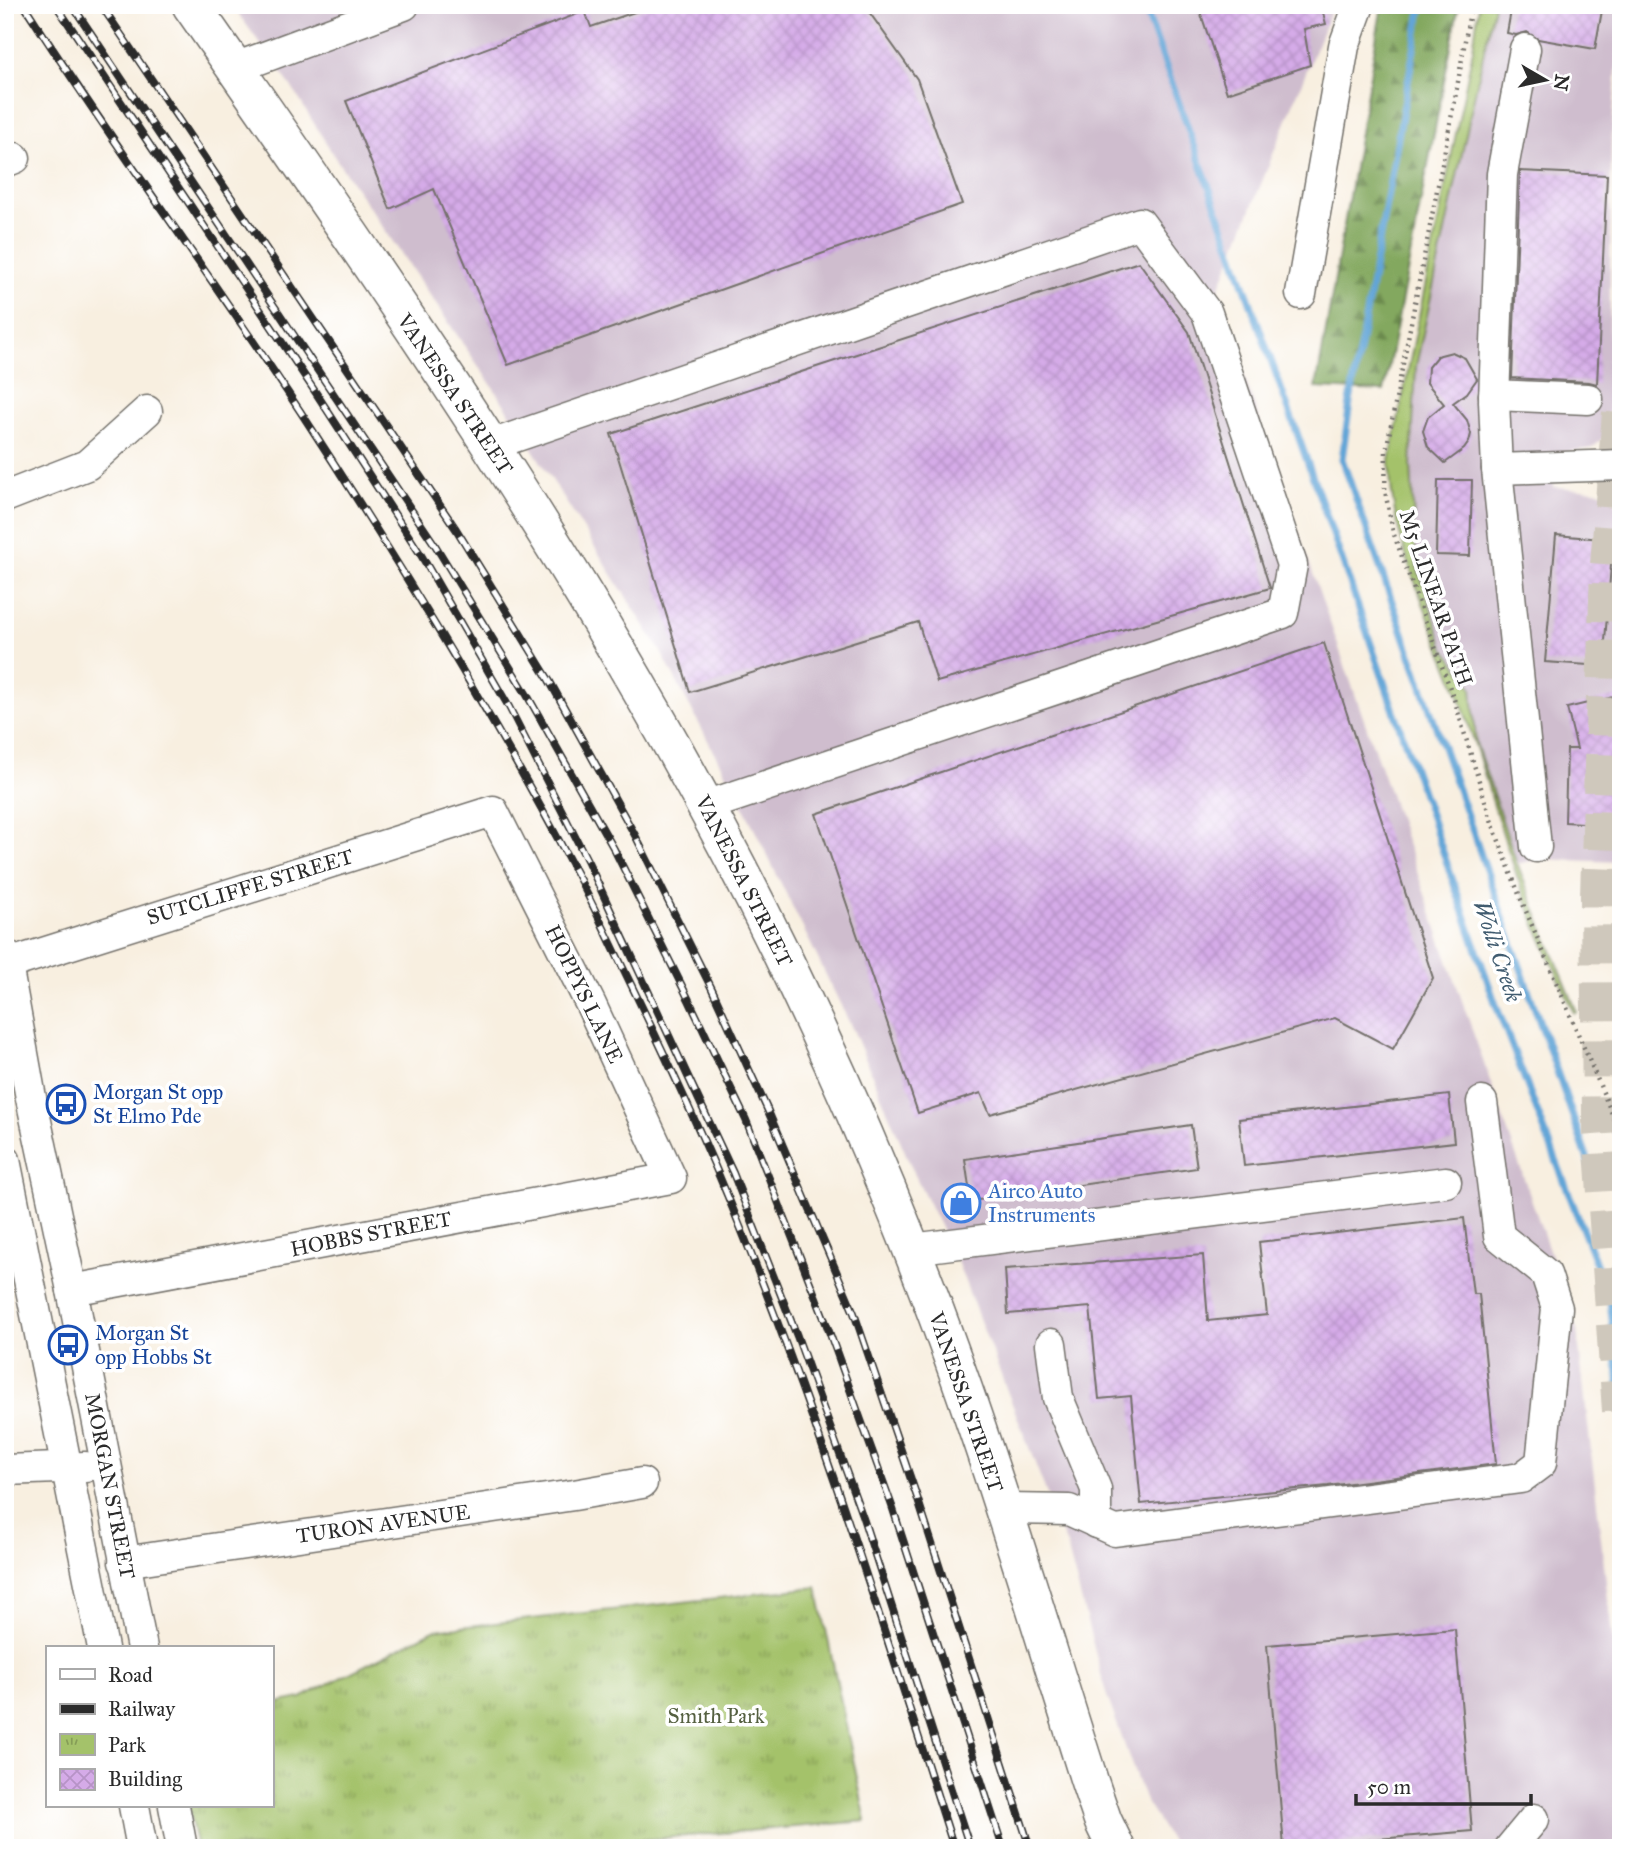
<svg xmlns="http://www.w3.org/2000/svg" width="1626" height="1853" font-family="'IM FELL Great Primer',serif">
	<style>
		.industrial { fill: #cfbdce }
		.grass { fill: #a4c26a; stroke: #68764a; stroke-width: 2 }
		.forest { fill: url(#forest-firs); stroke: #576a44; stroke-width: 2 }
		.park { fill: url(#park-tufts); stroke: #68764a; stroke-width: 2 }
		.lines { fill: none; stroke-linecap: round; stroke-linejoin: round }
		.stream { stroke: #62a5d7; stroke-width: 7 }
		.building { fill: url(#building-cross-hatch) }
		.highway-tunnel { stroke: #cfc8bc; stroke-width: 38; stroke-dasharray: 38 19; stroke-linecap: butt }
		.minor-casing { stroke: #73706a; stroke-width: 33 }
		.major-casing { stroke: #73706a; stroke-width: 40 }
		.path { stroke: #73706a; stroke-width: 4.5; stroke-dasharray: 2 5; stroke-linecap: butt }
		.minor { stroke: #fff; stroke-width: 30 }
		.major { stroke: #fff; stroke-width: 37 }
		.rail-casing { stroke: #2b2b2b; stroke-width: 8 }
		.rail { stroke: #fff; stroke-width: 5; stroke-dasharray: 16; stroke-linecap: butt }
		.labels { text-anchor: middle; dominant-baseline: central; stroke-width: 7; stroke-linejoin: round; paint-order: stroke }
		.street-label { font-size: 21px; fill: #2b2b2b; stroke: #fff }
		.transit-label { font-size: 21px; fill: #164399; stroke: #fff; text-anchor: start }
		.shop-label { font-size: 21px; fill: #366cbe; stroke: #fff; text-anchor: start }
		.park-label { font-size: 21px; fill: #556041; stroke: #fff }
		.water-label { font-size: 23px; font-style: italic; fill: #415c70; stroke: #fff }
	</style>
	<defs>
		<pattern id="forest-firs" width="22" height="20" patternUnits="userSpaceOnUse" patternTransform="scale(1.75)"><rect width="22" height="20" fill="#83a85e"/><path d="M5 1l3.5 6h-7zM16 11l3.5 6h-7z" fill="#6b894e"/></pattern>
		<pattern id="park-tufts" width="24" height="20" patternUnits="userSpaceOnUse" patternTransform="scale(1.75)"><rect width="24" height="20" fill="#a4c26a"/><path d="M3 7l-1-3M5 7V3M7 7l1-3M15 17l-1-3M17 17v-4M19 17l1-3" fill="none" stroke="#869e57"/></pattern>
		<pattern id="building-cross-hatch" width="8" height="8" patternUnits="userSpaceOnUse" patternTransform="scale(1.75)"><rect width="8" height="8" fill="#d5abe8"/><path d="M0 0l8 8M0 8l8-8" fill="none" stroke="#b793c7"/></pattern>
	</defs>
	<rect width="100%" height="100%" fill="#fff"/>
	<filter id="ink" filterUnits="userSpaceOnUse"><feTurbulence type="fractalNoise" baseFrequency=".0143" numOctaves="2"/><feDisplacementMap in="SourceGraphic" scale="14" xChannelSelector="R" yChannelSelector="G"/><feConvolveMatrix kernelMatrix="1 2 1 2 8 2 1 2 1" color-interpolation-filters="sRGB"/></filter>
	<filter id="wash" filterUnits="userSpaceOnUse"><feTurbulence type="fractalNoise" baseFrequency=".00686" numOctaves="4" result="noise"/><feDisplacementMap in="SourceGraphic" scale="28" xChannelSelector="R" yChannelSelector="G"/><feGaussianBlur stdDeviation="1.57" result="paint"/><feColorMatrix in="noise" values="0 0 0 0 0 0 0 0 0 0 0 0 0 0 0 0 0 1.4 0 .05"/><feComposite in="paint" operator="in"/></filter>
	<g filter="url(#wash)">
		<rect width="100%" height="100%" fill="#f8efe0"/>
		<g class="industrial">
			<polygon points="232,5 1333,5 1216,296 1577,1330 1621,1712 1621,1848 1175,1848 1144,1799 1106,1693 1067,1546 955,1256 914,1173 854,1032 748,816 660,650 497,393 336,159 291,86"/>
			<polygon points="1494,5 1621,5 1611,144 1609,424 1607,435 1592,448 1557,453 1553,487 1595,490 1612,496 1621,511 1621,862 1539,859 1517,864 1476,743 1472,687 1444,647 1416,565 1411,465 1416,366"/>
		</g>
		<path class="grass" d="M1479,5H1494L1416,366L1411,465L1416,565L1444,647L1472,687L1476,743L1517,864L1577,1012L1574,1013C1557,974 1539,935 1524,895C1500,831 1482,764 1460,698C1434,625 1388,538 1390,460L1473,49Z"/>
		<polygon class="forest" points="1382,5 1459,5 1384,391 1316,388"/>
		<polygon class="park" points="817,1587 866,1821 543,1848 197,1848 188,1806 271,1806 271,1704 301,1698 434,1630"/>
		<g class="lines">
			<g class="stream">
				<polyline points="1144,5 1326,514 1496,1005 1610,1300 1621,1401"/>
				<polyline points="1422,5 1350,402 1342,459 1593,1174"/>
			</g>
		</g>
		<g id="blocks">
			<g class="building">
				<polygon points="655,5 864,5 917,79 962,204 508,365 434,189 390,209 346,101 585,11 591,27"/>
				<polygon points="1198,5 1321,5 1326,24 1304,29 1310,65 1227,93"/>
				<polygon points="1512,5 1603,5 1595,49 1538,39 1527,32 1516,35 1507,33"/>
				<polygon points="1520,171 1607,175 1597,384 1589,382 1512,378"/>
				<polygon points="1139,262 1189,332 1270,588 937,682 918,622 690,692 611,434"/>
				<polygon points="1452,352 1465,358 1477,379 1467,393 1453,403 1467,420 1471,434 1469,442 1464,449 1445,463 1428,447 1423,431 1428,417 1444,404 1427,383 1428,367 1437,356"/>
				<polygon points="1438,480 1472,480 1470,556 1436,555"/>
				<polygon points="1556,535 1613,540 1603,666 1545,662"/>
				<polygon points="1324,643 1433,978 1393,1049 1335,1018 990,1114 981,1093 918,1113 816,814"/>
				<polygon points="1621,695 1619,825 1565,822 1567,749 1577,749 1567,708"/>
				<polygon points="1449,1095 1454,1142 1244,1166 1239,1119"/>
				<polygon points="1191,1125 1197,1168 971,1201 965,1159"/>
				<polygon points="1464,1218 1473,1294 1479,1294 1496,1464 1328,1486 1141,1504 1131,1396 1099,1399 1090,1307 1008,1314 1005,1269 1203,1255 1208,1321 1267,1315 1259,1242"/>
				<polygon points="1455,1629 1472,1831 1284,1847 1267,1645"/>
			</g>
		</g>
	</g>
	<g filter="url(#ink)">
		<use href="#blocks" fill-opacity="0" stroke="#73706a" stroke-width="2"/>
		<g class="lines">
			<polyline class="highway-tunnel" points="1621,413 1609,565 1599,896 1601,1120 1621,1411"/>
			<defs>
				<g id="minor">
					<polyline points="235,68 404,5"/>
					<polyline points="5,162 15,158"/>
					<polyline points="1301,294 1344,46 1359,5"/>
					<polyline points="1494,395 1588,399"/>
					<polyline points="491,445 1140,223 1207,313 1292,565 1283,613 706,806"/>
					<polyline points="1497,469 1494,401 1502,174 1525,49"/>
					<polyline points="5,497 87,465 147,411"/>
					<polyline points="1536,847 1497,469 1621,465"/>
					<polyline points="5,954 31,1098 72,1290 142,1648"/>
					<polyline points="5,965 493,811 591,1005 671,1178 72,1290"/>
					<polyline points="5,1160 103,1648"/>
					<polyline points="912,1249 1446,1182"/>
					<polyline points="1051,1344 1058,1398 1096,1489 1096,1523"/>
					<polyline points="5,1470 85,1467"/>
					<polyline points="1003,1509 1069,1510 1115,1531 1521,1478 1541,1463 1557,1308 1546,1274 1499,1236 1482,1102"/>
					<polyline points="124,1562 574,1495 642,1483"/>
					<polyline points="134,1806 142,1848"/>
					<polyline points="174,1806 182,1848"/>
					<polyline points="1510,1848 1534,1819"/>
				</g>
				<path id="major" d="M191,5C404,310 618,618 781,953C828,1050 872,1149 911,1248C981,1423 1033,1604 1090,1783L1103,1821L1116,1848"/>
			</defs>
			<use href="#minor" class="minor-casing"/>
			<use href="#major" class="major-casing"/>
			<polyline class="path" points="1471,5 1457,88 1392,420 1386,451 1385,491 1393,532 1454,699 1490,817 1520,897 1621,1135"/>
			<use href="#minor" class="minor"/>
			<use href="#major" class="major"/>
			<defs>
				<g id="rail">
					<path d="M24,5C112,143 210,274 300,411C397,559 490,710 573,867C591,900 607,935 624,970C657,1038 690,1108 720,1178C812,1396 882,1623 954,1848"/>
					<polyline points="56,5 316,393 421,555 509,707 588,862 733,1173 797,1336 863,1518 970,1848"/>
					<polyline points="72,5 435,545 527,695 614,849 689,1000 746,1120 826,1323 892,1506 1003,1848"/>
					<polyline points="101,5 456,529 549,680 636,837 712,989 768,1111 854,1313 917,1497 1030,1848"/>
				</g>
			</defs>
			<use href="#rail" class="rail-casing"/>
			<use href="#rail" class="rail"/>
		</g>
	</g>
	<defs>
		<symbol id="bus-ring" viewBox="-11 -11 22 22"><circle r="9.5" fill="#fff" stroke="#1a4fb4" stroke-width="1.5"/><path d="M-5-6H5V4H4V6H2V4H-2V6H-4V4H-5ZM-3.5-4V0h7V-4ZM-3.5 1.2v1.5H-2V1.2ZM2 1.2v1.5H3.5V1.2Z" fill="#1a4fb4"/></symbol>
		<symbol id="shop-ring" viewBox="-11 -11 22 22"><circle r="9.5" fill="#fff" stroke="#3f7fe0" stroke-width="1.5"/><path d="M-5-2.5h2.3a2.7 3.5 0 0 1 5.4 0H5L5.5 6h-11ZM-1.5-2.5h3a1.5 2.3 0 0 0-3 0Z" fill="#3f7fe0"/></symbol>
	</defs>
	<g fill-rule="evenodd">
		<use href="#bus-ring" x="44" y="1082" width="44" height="44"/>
		<use href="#shop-ring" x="939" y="1181" width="44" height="44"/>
		<use href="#bus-ring" x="46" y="1323" width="44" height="44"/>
	</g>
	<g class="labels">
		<g class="street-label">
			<text transform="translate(455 394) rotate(56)">VANESSA STREET</text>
			<text transform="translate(1436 598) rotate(71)">M5 LINEAR PATH</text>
			<text transform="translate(744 881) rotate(63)">VANESSA STREET</text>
			<text transform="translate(250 887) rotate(-17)">SUTCLIFFE STREET</text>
			<text transform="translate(584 994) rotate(64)">HOPPYS LANE</text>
			<text transform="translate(371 1234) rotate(-11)">HOBBS STREET</text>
			<text transform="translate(966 1402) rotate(71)">VANESSA STREET</text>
			<text transform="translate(110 1486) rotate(79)">MORGAN STREET</text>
			<text transform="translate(383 1524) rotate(-8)">TURON AVENUE</text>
		</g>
		<g class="transit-label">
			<text x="93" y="1092">Morgan St opp<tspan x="93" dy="24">St Elmo Pde</tspan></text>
			<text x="95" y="1333">Morgan St<tspan x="95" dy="24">opp Hobbs St</tspan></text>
		</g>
		<g class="shop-label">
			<text x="988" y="1191">Airco Auto<tspan x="988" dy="24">Instruments</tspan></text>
		</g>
		<g class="park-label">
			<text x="716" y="1716">Smith Park</text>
		</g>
		<g class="water-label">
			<text transform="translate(1498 951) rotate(71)">Wolli Creek</text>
		</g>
	</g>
	<rect width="1626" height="1853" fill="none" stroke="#fff" stroke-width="28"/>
	<rect x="46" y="1646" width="228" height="161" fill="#ffffff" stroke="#aaaaaa" stroke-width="2"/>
	<rect x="60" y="1669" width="35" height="10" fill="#ffffff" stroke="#aaaaaa" stroke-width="2"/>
	<text x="108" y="1682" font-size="21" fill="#2b2b2b">Road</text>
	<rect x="60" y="1704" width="35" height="10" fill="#2b2b2b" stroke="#aaaaaa" stroke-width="2"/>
	<text x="108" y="1716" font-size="21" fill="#2b2b2b">Railway</text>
	<rect x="60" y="1734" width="35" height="21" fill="url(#park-tufts)" stroke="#aaaaaa" stroke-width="2"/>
	<text x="108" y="1752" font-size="21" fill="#2b2b2b">Park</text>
	<rect x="60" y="1769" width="35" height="21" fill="url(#building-cross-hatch)" stroke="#aaaaaa" stroke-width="2"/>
	<text x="108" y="1786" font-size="21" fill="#2b2b2b">Building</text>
	<g transform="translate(1545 80) rotate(99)" stroke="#ffffff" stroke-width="5" paint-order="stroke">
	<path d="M0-5L12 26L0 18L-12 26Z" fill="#2b2b2b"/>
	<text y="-10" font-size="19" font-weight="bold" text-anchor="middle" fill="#2b2b2b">N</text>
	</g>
	<path d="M1356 1794v10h175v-10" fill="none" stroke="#2b2b2b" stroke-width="3.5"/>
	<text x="1367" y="1794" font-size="21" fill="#2b2b2b" stroke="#ffffff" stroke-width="5" paint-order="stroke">50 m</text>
</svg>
